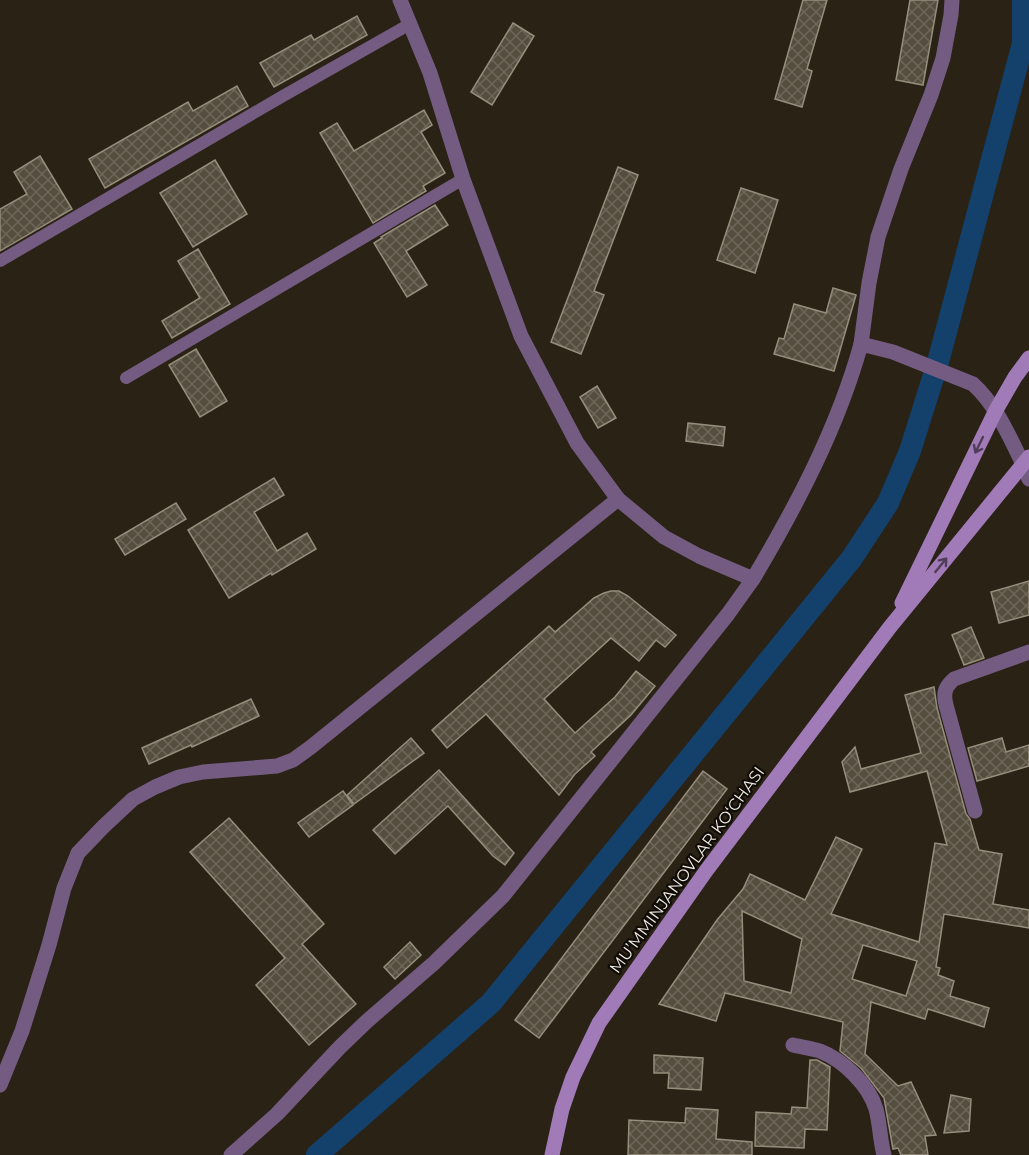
<svg xmlns="http://www.w3.org/2000/svg" width="1029" height="1155" font-family="Montserrat,sans-serif">
	<style>
		.lines { fill: none; stroke-linecap: round; stroke-linejoin: round }
		.canal { stroke: #13416b; stroke-width: 22 }
		.building { fill: url(#building-cross-hatch); stroke: #968d7c; stroke-width: 1.5; fill-rule: evenodd }
		.service { stroke: #745b82; stroke-width: 12 }
		.minor { stroke: #745b82; stroke-width: 15 }
		.tertiary { stroke: #745b82; stroke-width: 15 }
		.secondary { stroke: #a17ab8; stroke-width: 15 }
		.oneway { stroke: #513d57 }
		.labels { text-anchor: middle; dominant-baseline: central; stroke-width: 4.5; stroke-linejoin: round; paint-order: stroke }
		.street-label { font-size: 16px; fill: #f3eee5; stroke: #100c07 }
	</style>
	<defs>
		<pattern id="building-cross-hatch" width="8" height="8" patternUnits="userSpaceOnUse" patternTransform="scale(1.5)"><rect width="8" height="8" fill="#554d3e"/><path d="M0 0l8 8M0 8l8-8" fill="none" stroke="#6e675a"/></pattern>
	</defs>
	<rect width="100%" height="100%" fill="#2a2215"/>
	<g class="lines">
		<polyline class="canal" points="317,1155 491,1003 852,558 888,503 910,451 938,362 1023,43 1023,0"/>
	</g>
	<g class="building">
		<polygon points="803,0 827,0 807,69 812,71 802,107 775,99"/>
		<polygon points="910,0 938,0 923,85 896,80"/>
		<polygon points="357,16 367,35 274,87 260,63 311,35 314,40"/>
		<polygon points="513,23 534,36 492,105 471,92"/>
		<polygon points="237,86 248,106 105,188 89,159 188,102 193,111"/>
		<polygon points="424,110 432,125 421,132 445,173 423,186 426,191 373,223 320,133 337,123 354,151"/>
		<polygon points="40,156 72,209 0,251 0,209 27,194 14,172"/>
		<polygon points="215,160 247,214 193,247 160,193"/>
		<polygon points="618,167 638,175 594,291 604,295 581,354 551,342"/>
		<polygon points="741,188 778,200 755,273 717,260"/>
		<polygon points="435,205 448,225 406,251 427,285 407,297 374,243 382,238 381,237"/>
		<polygon points="198,249 230,304 172,338 162,321 200,298 178,261"/>
		<polygon points="833,288 856,295 834,371 774,354 779,338 784,339 794,304 826,313"/>
		<polygon points="196,349 227,401 200,417 169,365"/>
		<polygon points="597,386 616,418 598,428 580,397"/>
		<polygon points="688,423 725,427 723,446 686,441"/>
		<polygon points="274,478 284,495 254,512 277,551 307,533 316,549 272,575 271,573 229,598 188,530"/>
		<polygon points="176,503 186,519 125,555 115,539"/>
		<polygon points="1029,581 1029,615 999,623 991,592"/>
		<polygon points="611,591 619,591 628,596 676,635 665,647 656,640 639,661 611,638 544,699 575,733 615,697 636,671 655,686 631,715 591,752 595,756 575,774 559,795 486,714 447,748 432,730 549,626 555,632 594,598 604,593"/>
		<polygon points="971,627 984,658 964,665 952,635"/>
		<path d="M934,687L937,708L966,814L970,819L979,850L1002,854L993,904L1029,910V928L944,914L936,967L940,968L938,975L954,981L950,996L989,1008L984,1027L928,1009L925,1019L871,1002L865,1054L898,1086L911,1082L936,1135L925,1136L928,1155H901L898,1148L893,1149L884,1098L861,1068L840,1051L843,1022L725,993L716,1021L659,1004L717,920L743,889L750,874L805,900L836,837L862,849L831,914L919,942L935,843L947,845L927,771L850,792L842,762L855,747L861,769L921,753L905,695ZM742,911L802,939L791,993L744,981ZM863,945L917,961L906,996L852,979Z"/>
		<polygon points="251,699 259,716 192,747 191,745 149,764 142,748"/>
		<polygon points="411,738 424,753 354,804 347,795"/>
		<polygon points="1002,738 1006,752 1029,745 1029,766 977,781 968,748"/>
		<polygon points="439,770 514,853 505,865 493,856 448,806 395,854 373,830"/>
		<polygon points="703,771 727,789 539,1038 515,1020"/>
		<polygon points="343,791 353,805 309,837 298,823"/>
		<polygon points="229,818 324,924 302,944 356,1004 309,1045 256,985 285,958 190,852"/>
		<polygon points="410,942 421,955 395,979 384,967"/>
		<polygon points="654,1055 703,1058 701,1090 668,1088 669,1073 654,1073"/>
		<polygon points="810,1060 817,1060 830,1067 827,1130 805,1129 804,1148 755,1146 756,1112 791,1114 792,1107 807,1108"/>
		<polygon points="951,1095 971,1099 969,1131 944,1133"/>
		<polygon points="686,1108 718,1110 716,1139 752,1142 752,1155 628,1155 629,1120 685,1123"/>
	</g>
	<g class="lines">
		<g class="service">
			<polyline points="0,261 283,96 410,24"/>
			<polyline points="126,378 463,179"/>
		</g>
		<g class="minor">
			<polyline points="400,0 430,73 463,179 521,336 577,443 618,499"/>
			<polyline points="861,344 869,283 878,237 901,169 931,95 943,58 951,15 952,0"/>
			<polyline points="1023,464 1029,479"/>
			<path d="M975,811L946,705C943,693 945,687 954,679L1029,652"/>
			<path d="M793,1045C801,1047 811,1048 820,1051C843,1060 869,1085 876,1109C880,1124 880,1140 884,1155"/>
			<polyline points="231,1155 277,1114 340,1047 366,1022 434,963 503,896 728,614 753,579"/>
		</g>
		<path class="tertiary" d="M0,1085L22,1031L49,945L64,888L78,853L104,826L133,799L155,787L179,777L203,772L277,766L293,760L311,747L618,499L664,537L699,556L753,579C797,505 838,427 861,344L893,352L973,384C997,406 1009,436 1023,464"/>
		<g class="secondary">
			<polyline points="902,603 996,410 1015,377 1029,358"/>
			<polyline points="552,1155 562,1109 573,1077 599,1023 706,871 890,627 1029,457"/>
		</g>
	</g>
	<defs><path id="oneway-shaft" d="M-6 0H5M1.5-3L5.5 0L1.5 3" fill="none" stroke-width="1.6" stroke-linecap="round" stroke-linejoin="round" transform="scale(1.5)"/></defs>
	<g class="oneway">
		<use href="#oneway-shaft" transform="translate(979 445) rotate(116)"/>
		<use href="#oneway-shaft" transform="translate(941 565) rotate(-51)"/>
	</g>
	<g class="labels">
		<g class="street-label">
			<text transform="translate(687 870) rotate(-54)">MU’MMINJANOVLAR KO‘CHASI</text>
		</g>
	</g>
</svg>
